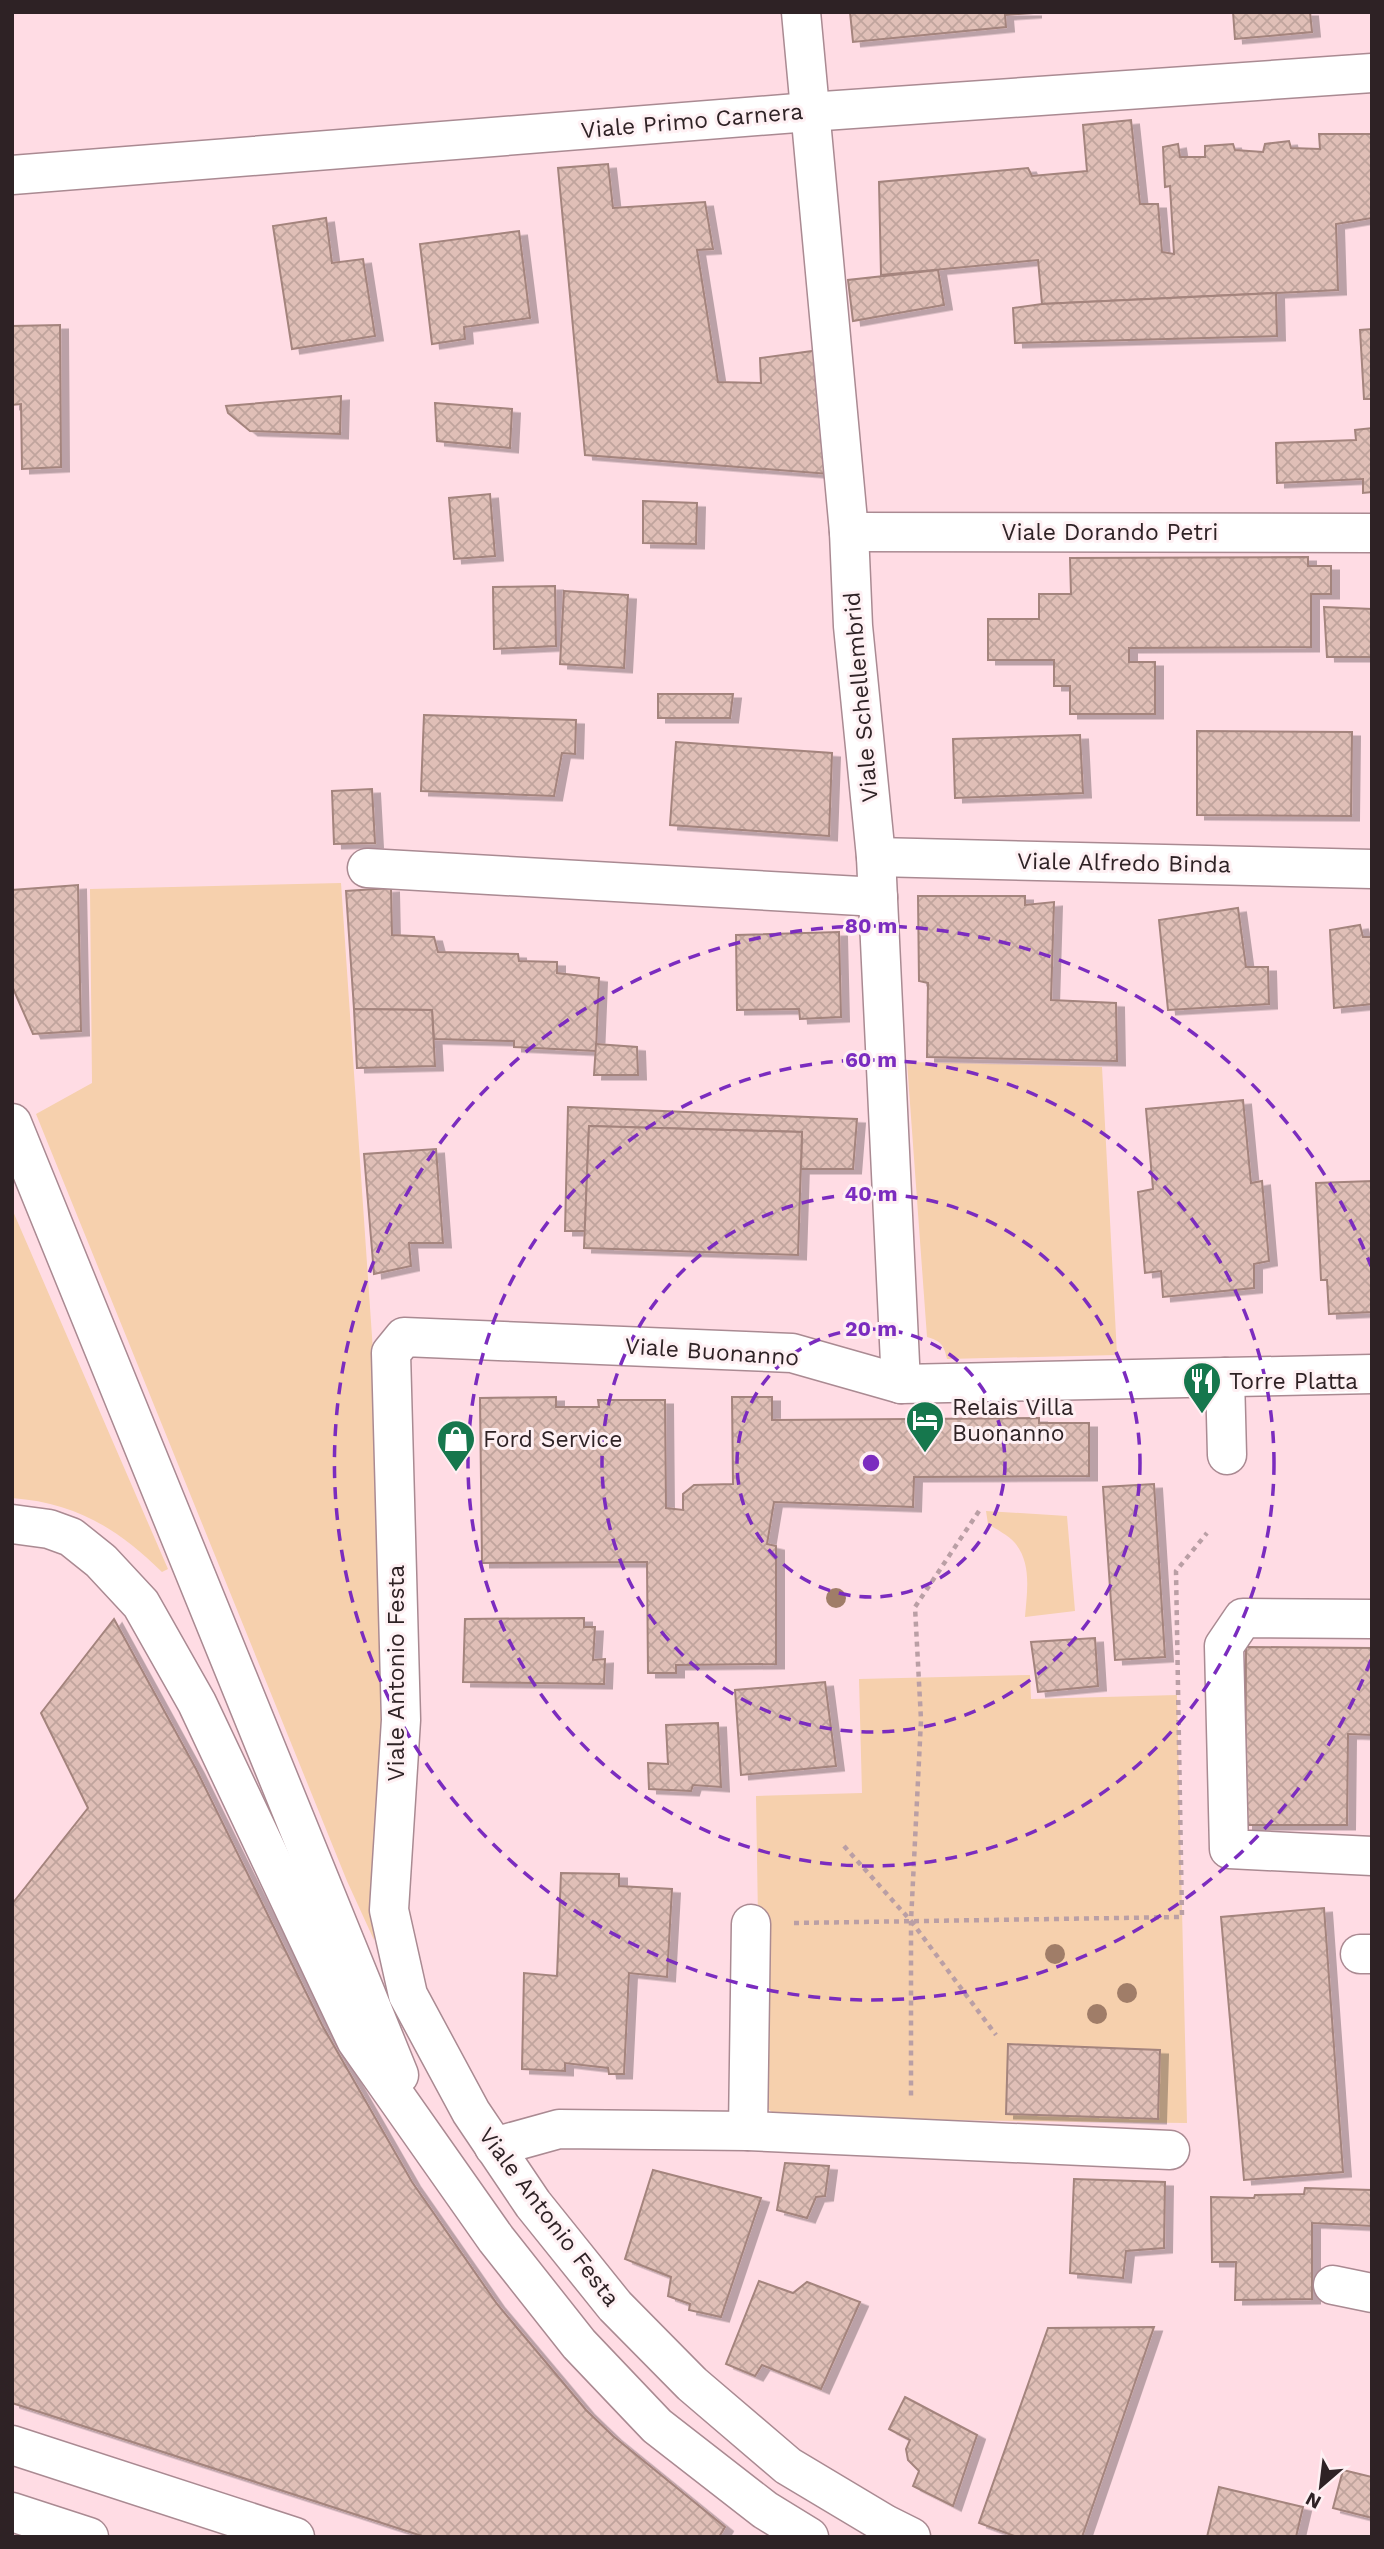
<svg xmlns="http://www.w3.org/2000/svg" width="1384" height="2549" font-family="'Work Sans',sans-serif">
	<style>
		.green { fill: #f6d0ad }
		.building { fill: url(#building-cross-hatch); stroke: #a4847d; stroke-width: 2; filter: url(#shadow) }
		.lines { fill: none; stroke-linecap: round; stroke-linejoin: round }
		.minor-casing { stroke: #aa8a92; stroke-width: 41 }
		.path { stroke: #ba9fa5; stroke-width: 4.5; stroke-dasharray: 5 5; stroke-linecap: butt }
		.minor { stroke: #fff; stroke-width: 38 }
		.tree { fill: #a07d68 }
		.ring { fill: none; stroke: #7b2cbf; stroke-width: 3.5; stroke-dasharray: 12 9 }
		.labels { text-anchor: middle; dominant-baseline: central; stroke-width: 6; stroke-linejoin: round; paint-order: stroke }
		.street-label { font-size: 23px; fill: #2e2225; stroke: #fef0f3 }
		.poi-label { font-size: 23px; fill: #2e2225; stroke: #fef0f3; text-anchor: start }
		.centre { fill: #7b2cbf; stroke: #fef0f3; stroke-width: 3.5 }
		.ring-label { font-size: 21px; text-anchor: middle; font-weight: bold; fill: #7b2cbf; stroke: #fef0f3; stroke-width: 6; stroke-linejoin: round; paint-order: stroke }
	</style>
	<defs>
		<pattern id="building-cross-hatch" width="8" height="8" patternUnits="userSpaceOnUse" patternTransform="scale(1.75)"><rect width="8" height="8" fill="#e0bfb7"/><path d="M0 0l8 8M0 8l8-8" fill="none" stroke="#c0a49d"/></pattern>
		<filter id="shadow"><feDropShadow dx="8" dy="4.5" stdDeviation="0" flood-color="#0004"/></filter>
	</defs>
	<rect width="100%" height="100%" fill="#ffdce4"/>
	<g class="green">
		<polygon points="341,883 387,1556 384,1719 373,1857 374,1940 347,1881 36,1114 92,1083 90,889"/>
		<path d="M907,1062L1102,1067L1117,1355L947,1359C944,1345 941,1341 927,1337Z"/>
		<path d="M12,1209L168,1569L162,1572C117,1528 76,1503 12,1498Z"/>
		<path d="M986,1511L1067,1516L1075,1611L1025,1617C1027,1591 1032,1564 1015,1543C1008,1535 996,1529 988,1524Z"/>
		<polygon points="1030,1675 1031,1699 1177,1695 1187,2123 779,2118 761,2103 756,1796 862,1793 859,1679"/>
	</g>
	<g class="building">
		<polygon points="850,12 1033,12 1033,13 1005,15 1006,27 853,42"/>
		<polygon points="1233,12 1310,12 1312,32 1235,39"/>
		<polygon points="1131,120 1140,204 1158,204 1162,252 1174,254 1170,186 1165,187 1163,147 1178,144 1180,157 1205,157 1205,146 1233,144 1235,150 1263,152 1265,144 1289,141 1291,148 1320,149 1319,134 1371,134 1372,218 1336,224 1338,290 1042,304 1038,260 881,275 879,182 1028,168 1032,176 1087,171 1083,125"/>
		<polygon points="608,164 613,208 705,202 713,249 697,250 718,382 761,383 760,358 820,350 829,474 585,455 558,168"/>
		<polygon points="326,218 332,263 363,259 375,336 292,349 273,226"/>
		<polygon points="519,231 530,318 464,327 465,339 432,344 420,244"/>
		<polygon points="938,270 944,305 853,321 848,280"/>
		<polygon points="1276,293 1277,336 1015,343 1013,308 1042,304"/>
		<polygon points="60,325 61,467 22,469 21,404 12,405 12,326"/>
		<polygon points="1372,329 1372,399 1364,399 1360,330"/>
		<polygon points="341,396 340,434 250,431 228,413 226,406"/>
		<polygon points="435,403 512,409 510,448 437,441"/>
		<polygon points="1372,428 1372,492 1363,493 1363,479 1277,483 1276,443 1356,440 1355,430"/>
		<polygon points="490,494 495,556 454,559 449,498"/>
		<polygon points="643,501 697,503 696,544 643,543"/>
		<polygon points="1308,557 1308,566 1331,566 1331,594 1311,594 1311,647 1129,648 1129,662 1155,662 1155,714 1070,714 1070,686 1054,686 1054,660 988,660 988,619 1039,619 1039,594 1071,594 1070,558"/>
		<polygon points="555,586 556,646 494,649 493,587"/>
		<polygon points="564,591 628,595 624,668 560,664"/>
		<polygon points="1324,607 1372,609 1372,657 1327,657"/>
		<polygon points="658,694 733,694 730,718 658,718"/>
		<polygon points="424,715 576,720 575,754 562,753 554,796 421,791"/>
		<polygon points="1197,731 1352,732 1351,816 1197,815"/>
		<polygon points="1080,735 1083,793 955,798 953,739"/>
		<polygon points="676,742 832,753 829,836 670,825"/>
		<polygon points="372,789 375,843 334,844 332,791"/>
		<polygon points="78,885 81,1031 33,1034 12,986 12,890"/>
		<polygon points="391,888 392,935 434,937 438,952 518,954 519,961 557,962 557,973 599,978 596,1051 514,1047 514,1041 434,1039 432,1010 354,1009 346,891"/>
		<polygon points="918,896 1025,896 1025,905 1054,902 1051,1000 1116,1003 1117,1061 927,1057 928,983 919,981"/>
		<polygon points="1238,908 1246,967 1268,967 1269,1004 1168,1010 1159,920"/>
		<polygon points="1360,925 1363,937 1372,937 1372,1004 1334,1008 1330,930"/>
		<polygon points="839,932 841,1017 800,1019 799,1009 737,1010 736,935"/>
		<polygon points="354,1009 432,1010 435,1066 357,1068"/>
		<polygon points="596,1044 637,1047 638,1075 594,1075"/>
		<polygon points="1243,1100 1251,1183 1262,1181 1269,1261 1254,1264 1254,1288 1163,1297 1161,1271 1145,1273 1138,1192 1153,1189 1146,1109"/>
		<polygon points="568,1107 857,1119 853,1169 801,1169 802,1132 589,1126 585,1231 565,1231"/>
		<polygon points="589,1126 802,1132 798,1255 584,1248"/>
		<polygon points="436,1149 443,1243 409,1243 411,1266 374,1274 364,1154"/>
		<polygon points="1372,1181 1372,1312 1329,1314 1327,1280 1321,1280 1316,1183"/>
		<polygon points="556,1397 556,1407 599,1407 598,1400 665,1400 666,1508 683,1510 683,1494 694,1485 733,1484 732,1397 772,1397 772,1420 1039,1418 1039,1423 1089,1423 1089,1476 914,1477 913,1507 774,1502 767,1544 776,1546 776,1664 676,1665 676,1673 648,1673 647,1562 482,1563 480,1398"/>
		<polygon points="1154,1484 1165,1657 1115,1660 1103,1487"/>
		<polygon points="584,1618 584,1627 595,1627 593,1660 605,1659 604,1684 463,1682 465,1619"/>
		<polygon points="114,1619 196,1769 322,2025 412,2182 497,2304 586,2410 613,2436 725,2527 719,2537 425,2537 12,2403 12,1904 88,1808 41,1713"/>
		<polygon points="1095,1638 1098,1686 1038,1692 1031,1642"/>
		<polygon points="1246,1647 1372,1648 1372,1735 1348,1734 1347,1825 1245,1825"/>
		<polygon points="825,1682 836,1766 741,1775 735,1690"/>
		<polygon points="718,1723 721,1787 693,1785 691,1791 649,1789 648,1763 668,1764 666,1725"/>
		<polygon points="561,1873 619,1874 619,1886 672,1889 667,1977 629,1973 624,2074 609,2074 608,2068 565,2063 565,2071 522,2069 524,1973 557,1976"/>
		<polygon points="1324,1908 1343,2172 1244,2180 1221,1917"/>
		<polygon points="1008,2044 1160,2050 1158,2119 1006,2114"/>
		<polygon points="785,2163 829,2166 825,2196 816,2197 807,2218 777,2210"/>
		<polygon points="653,2170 761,2198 721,2317 689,2310 690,2304 668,2296 671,2277 625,2259"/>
		<polygon points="1074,2179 1165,2182 1164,2248 1126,2251 1123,2278 1070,2273"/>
		<polygon points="1305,2188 1372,2190 1372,2226 1312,2223 1312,2299 1235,2300 1236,2262 1212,2262 1211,2197 1254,2198 1255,2195 1304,2194"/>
		<polygon points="759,2281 793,2293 807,2282 860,2302 821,2389 762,2365 755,2376 726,2364"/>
		<polygon points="1154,2327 1082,2537 1017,2537 979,2523 1048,2328"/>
		<polygon points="905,2397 977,2435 953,2506 913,2486 919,2471 908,2460 906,2449 910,2440 889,2429"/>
		<polygon points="1343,2470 1372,2477 1372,2518 1333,2508"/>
		<polygon points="1219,2487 1303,2507 1296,2537 1207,2537"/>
	</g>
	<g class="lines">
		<defs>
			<g id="minor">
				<polyline points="801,12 849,532 853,626 876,857 901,1384"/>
				<polyline points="12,175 809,112 1372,73"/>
				<polyline points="849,532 1372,533"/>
				<polyline points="876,857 1372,869"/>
				<polyline points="367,868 878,897"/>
				<polyline points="12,1123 399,2075"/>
				<polyline points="1225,1377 1227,1455"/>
				<polyline points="12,1524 49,1529 71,1537 101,1561 141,1604 197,1703 356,2040 496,2239 579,2344 657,2426 765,2510 809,2537"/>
				<polyline points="1372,1619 1243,1618 1224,1646 1229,1849 1372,1856"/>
				<polyline points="1360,1954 1372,1954"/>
				<polyline points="748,2131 751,1924"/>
				<polyline points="494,2147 559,2129 748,2131 1170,2150"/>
				<polyline points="1333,2285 1372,2293"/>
				<polyline points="12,2445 295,2537"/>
				<polyline points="12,2512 89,2537"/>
				<polyline points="911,2537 885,2524 788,2466 692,2384 615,2306 533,2204 471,2112 408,1995 389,1910 401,1720 391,1353 404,1337 792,1353 901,1384 1372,1374"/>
			</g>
		</defs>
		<use href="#minor" class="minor-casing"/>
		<g class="path">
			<polyline points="979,1511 915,1607 921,1720 911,1921 996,2035"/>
			<polyline points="844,1846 911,1921 911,2096"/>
			<polyline points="794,1923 1182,1917 1176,1571 1207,1533"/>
		</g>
		<use href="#minor" class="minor"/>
	</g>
	<g class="tree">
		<circle cx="836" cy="1598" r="10"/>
		<circle cx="1055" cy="1954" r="10"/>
		<circle cx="1127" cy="1993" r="10"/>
		<circle cx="1097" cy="2014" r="10"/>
	</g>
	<g class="ring">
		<circle cx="871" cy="1463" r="134"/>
		<circle cx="871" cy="1463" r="269"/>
		<circle cx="871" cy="1463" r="403"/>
		<path d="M1371 1660A537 537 0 1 1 1371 1266"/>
	</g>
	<defs>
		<symbol id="restaurant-pin" viewBox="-11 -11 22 30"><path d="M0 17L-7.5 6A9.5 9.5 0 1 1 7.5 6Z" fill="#16774d" stroke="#fef0f3"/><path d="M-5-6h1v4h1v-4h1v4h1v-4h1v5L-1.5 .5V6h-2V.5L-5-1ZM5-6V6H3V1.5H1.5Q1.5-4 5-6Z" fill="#fff"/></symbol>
		<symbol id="hotel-pin" viewBox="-11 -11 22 30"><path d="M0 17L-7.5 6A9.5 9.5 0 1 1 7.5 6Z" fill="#16774d" stroke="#fef0f3"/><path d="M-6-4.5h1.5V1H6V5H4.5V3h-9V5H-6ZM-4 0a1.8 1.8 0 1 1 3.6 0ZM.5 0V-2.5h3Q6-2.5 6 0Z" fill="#fff"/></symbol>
		<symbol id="shop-pin" viewBox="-11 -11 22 30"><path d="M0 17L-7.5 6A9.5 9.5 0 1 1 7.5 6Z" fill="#16774d" stroke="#fef0f3"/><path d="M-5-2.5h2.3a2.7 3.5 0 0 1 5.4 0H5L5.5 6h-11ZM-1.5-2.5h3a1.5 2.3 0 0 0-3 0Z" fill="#fff"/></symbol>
	</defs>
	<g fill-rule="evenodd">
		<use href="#restaurant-pin" x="1180" y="1359" width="44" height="60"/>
		<use href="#hotel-pin" x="903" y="1398" width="44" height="60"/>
		<use href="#shop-pin" x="434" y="1417" width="44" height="60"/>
	</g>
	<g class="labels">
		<g class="street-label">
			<text transform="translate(692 121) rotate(-5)">Viale Primo Carnera</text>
			<text x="1110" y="532">Viale Dorando Petri</text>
			<text transform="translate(861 697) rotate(-95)">Viale Schellembrid</text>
			<text transform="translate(1124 863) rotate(1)">Viale Alfredo Binda</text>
			<text transform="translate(712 1352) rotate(4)">Viale Buonanno</text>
			<text transform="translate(396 1673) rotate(-90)">Viale Antonio Festa</text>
			<text transform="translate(549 2217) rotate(53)">Viale Antonio Festa</text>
		</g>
		<g class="poi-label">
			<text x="1229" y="1381">Torre Platta</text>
			<text x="952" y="1407">Relais Villa<tspan x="952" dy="26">Buonanno</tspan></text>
			<text x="483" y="1439">Ford Service</text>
		</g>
	</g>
	<circle cx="871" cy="1463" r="10" class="centre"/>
	<g class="ring-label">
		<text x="871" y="933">80 m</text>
		<text x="871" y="1067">60 m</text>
		<text x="871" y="1201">40 m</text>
		<text x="871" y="1336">20 m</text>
	</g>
	<rect width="1384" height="2549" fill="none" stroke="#2e2225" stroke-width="28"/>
	<g transform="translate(1321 2486) rotate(208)" stroke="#fef0f3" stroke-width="5" paint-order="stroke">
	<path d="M0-5L12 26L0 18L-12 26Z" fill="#2e2225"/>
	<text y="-10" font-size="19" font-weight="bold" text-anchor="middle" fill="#2e2225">N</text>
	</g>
</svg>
